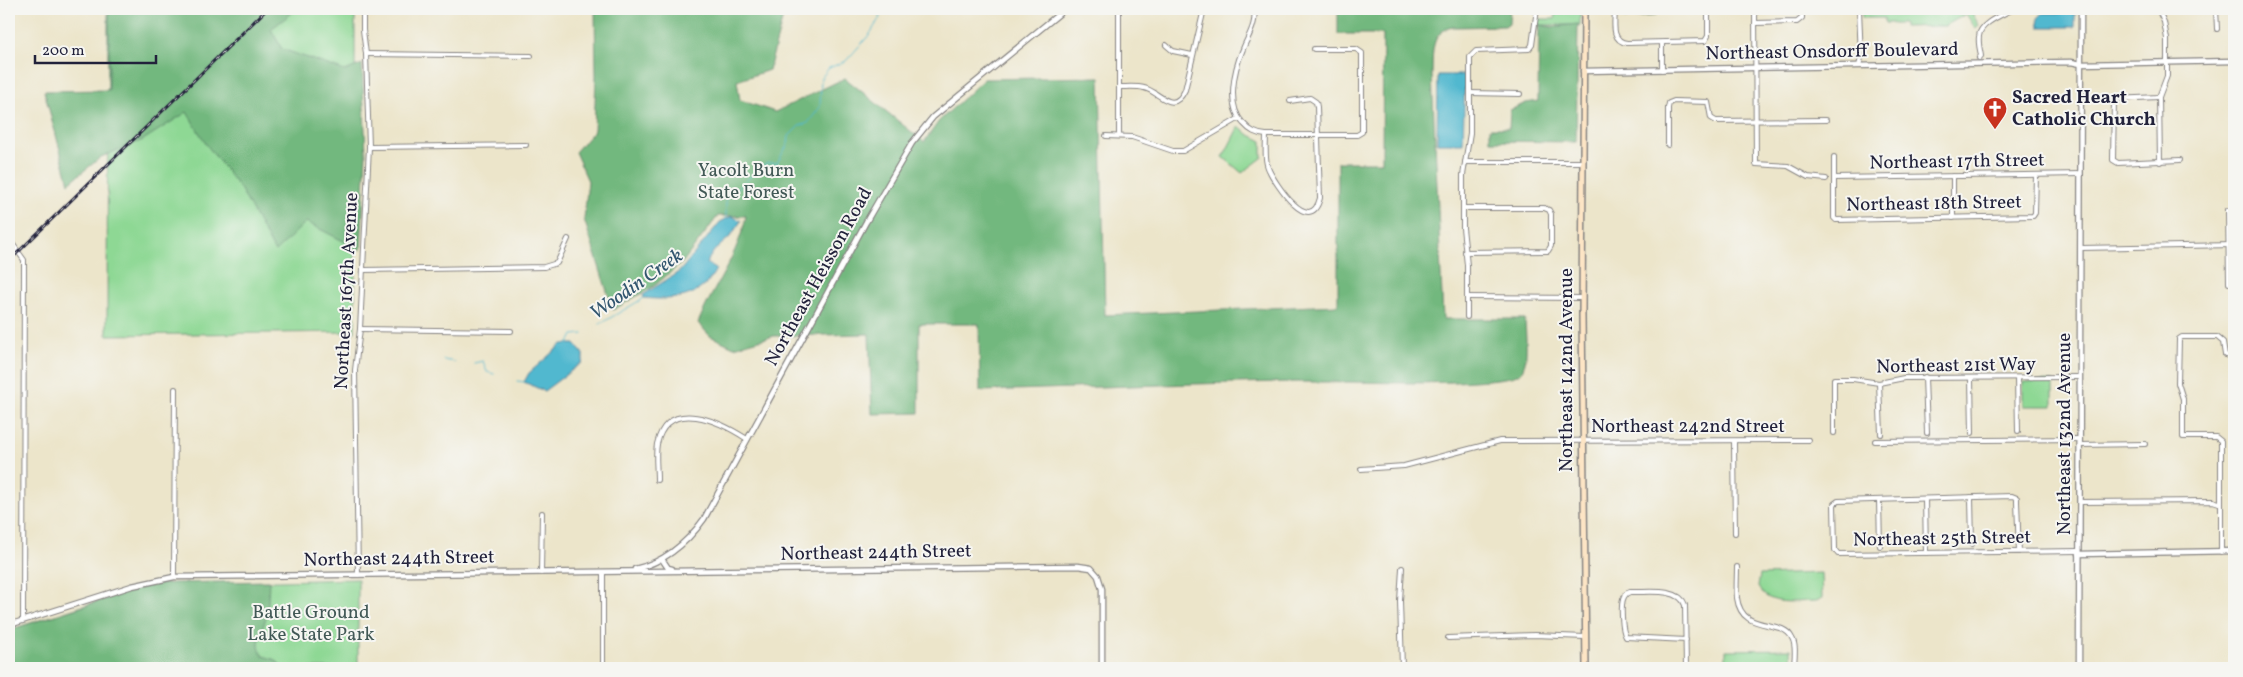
<svg xmlns="http://www.w3.org/2000/svg" width="2243" height="677" font-family="Vollkorn,serif">
	<style>
		.green { fill: #8ed894; stroke: #587d68 }
		.forest { fill: #72b87e; stroke: #4a6d5c }
		.water { fill: #51b8cf; stroke: #3a6d85 }
		.lines { fill: none; stroke-linecap: round; stroke-linejoin: round }
		.stream { stroke: #51b8cf; stroke-width: 1 }
		.minor-casing { stroke: #878482; stroke-width: 6 }
		.tertiary-casing { stroke: #878482; stroke-width: 7 }
		.secondary-casing { stroke: #878482; stroke-width: 8 }
		.minor { stroke: #fff; stroke-width: 4 }
		.tertiary { stroke: #fff; stroke-width: 4.5 }
		.secondary { stroke: #fde5c5; stroke-width: 5 }
		.rail-casing { stroke: #22223b; stroke-width: 3 }
		.rail { stroke: #f6f6f2; stroke-width: 1; stroke-dasharray: 4; stroke-linecap: butt }
		.labels { text-anchor: middle; dominant-baseline: central; stroke-width: 4; stroke-linejoin: round; paint-order: stroke }
		.street-label { font-size: 19px; fill: #22223b; stroke: #f6f6f2 }
		.poi-label { font-size: 19px; font-weight: bold; fill: #22223b; stroke: #f6f6f2; text-anchor: start }
		.park-label { font-size: 19px; fill: #425956; stroke: #f6f6f2 }
		.water-label { font-size: 20px; font-style: italic; fill: #32566f; stroke: #f6f6f2 }
	</style>
	<rect width="100%" height="100%" fill="#f6f6f2"/>
	<filter id="ink" filterUnits="userSpaceOnUse"><feTurbulence type="fractalNoise" baseFrequency=".02" numOctaves="2"/><feDisplacementMap in="SourceGraphic" scale="10" xChannelSelector="R" yChannelSelector="G"/><feConvolveMatrix kernelMatrix="1 2 1 2 8 2 1 2 1" color-interpolation-filters="sRGB"/></filter>
	<filter id="wash" filterUnits="userSpaceOnUse"><feTurbulence type="fractalNoise" baseFrequency=".0096" numOctaves="4" result="noise"/><feDisplacementMap in="SourceGraphic" scale="20" xChannelSelector="R" yChannelSelector="G"/><feGaussianBlur stdDeviation="1.12" result="paint"/><feColorMatrix in="noise" values="0 0 0 0 0 0 0 0 0 0 0 0 0 0 0 0 0 1.4 0 .05"/><feComposite in="paint" operator="in"/></filter>
	<g filter="url(#wash)">
		<rect width="100%" height="100%" fill="#ece5ca"/>
		<g class="green">
			<polygon points="108,9 355,9 355,332 107,335"/>
			<polygon points="1555,9 1580,9 1580,25 1538,25 1538,19 1555,19"/>
			<polygon points="1862,9 1976,9 1971,12 1979,25 1976,29 1966,14 1945,26 1903,27 1903,23 1885,23 1884,18 1862,18"/>
			<polygon points="1239,126 1248,134 1262,141 1262,158 1242,173 1223,157"/>
			<polygon points="2053,381 2053,406 2023,406 2023,382"/>
			<path d="M1821,573L1822,598L1816,601C1796,601 1768,607 1758,587L1760,575Z"/>
			<polygon points="358,579 358,668 9,668 9,630 135,589 160,584"/>
			<polygon points="1791,649 1792,668 1726,668 1726,650"/>
		</g>
		<g class="forest">
			<polygon points="109,9 297,9 271,29 282,49 345,71 362,64 366,154 361,250 306,222 275,252 241,190 206,144 187,112 143,140 101,157 69,183 44,91 109,90"/>
			<path d="M595,9H785L769,70L737,81L740,100L775,112L845,78L924,142L939,121L984,79L1100,77L1105,315L1338,305V162H1382L1383,34H1338V9H1510L1509,23L1505,26L1453,27C1429,31 1433,56 1432,75L1443,319H1525C1525,332 1530,366 1519,374C1507,382 1424,383 1406,383C1265,379 1122,387 980,391L979,324H919V413L872,414L869,334L774,336L734,347L710,336L698,323C713,287 739,254 746,216H718L683,262L654,286L613,310L584,219L588,181L575,152L594,131L596,76Z"/>
			<polygon points="1619,9 1664,9 1653,16 1624,18 1619,13"/>
			<polygon points="1578,24 1576,142 1490,141 1490,128 1509,128 1510,110 1526,103 1538,101 1539,25 1552,27"/>
			<path d="M269,581C268,593 269,606 266,617C263,631 254,642 263,656L276,660L283,668H9V630L146,586L172,583Z"/>
		</g>
		<g class="water">
			<polygon points="2043,13 2075,13 2075,27 2039,27 2038,18"/>
			<polygon points="1438,75 1465,75 1463,143 1437,143"/>
			<path d="M732,216L741,221L730,237L714,251L706,263L716,269C702,299 673,301 644,298L643,295L680,271L720,222Z"/>
			<polygon points="562,344 575,344 583,354 583,362 544,391 524,382 529,373"/>
		</g>
		<g class="lines">
			<g class="stream">
				<polyline points="726,219 726,197 767,163 777,163 788,144 789,136 799,126 808,123 820,107 821,78 829,68 846,61 870,34 885,9"/>
				<polyline points="600,324 644,298"/>
				<polyline points="568,345 573,335 583,334"/>
				<polyline points="444,360 455,362"/>
				<polyline points="474,363 483,361 487,372 494,374"/>
				<polyline points="517,381 525,382"/>
			</g>
		</g>
	</g>
	<g filter="url(#ink)">
		<g class="lines">
			<defs>
				<g id="minor">
					<polyline points="1119,9 1119,136"/>
					<path d="M1254,9C1257,24 1248,36 1243,49C1234,70 1226,106 1243,123C1250,131 1256,134 1266,135H1357L1362,132V53L1356,49H1314"/>
					<path d="M1615,9C1615,21 1610,41 1627,43L1705,41L1708,36V9"/>
					<polyline points="1755,9 1756,164 1788,166 1808,177 1826,179"/>
					<polyline points="1859,9 1861,58 1859,66"/>
					<polyline points="2158,9 2164,22 2167,39 2167,76 2159,97 2160,162"/>
					<polyline points="2216,9 2217,29"/>
					<polyline points="1755,23 1797,22 1802,18 1802,9"/>
					<polyline points="1662,43 1662,70"/>
					<polyline points="1166,45 1173,51 1192,55"/>
					<polyline points="366,54 531,56"/>
					<path d="M1979,58L1981,56C1980,49 1978,44 1979,36C1980,23 2002,15 2013,9"/>
					<path d="M1120,87C1127,87 1137,86 1144,88C1159,91 1173,116 1185,90L1204,9"/>
					<polyline points="1470,93 1520,94"/>
					<polyline points="2159,97 2114,99 2113,160 2118,163 2180,160"/>
					<path d="M1266,135C1266,146 1264,160 1269,170C1275,183 1310,237 1320,198L1317,107L1316,102L1310,98L1290,101"/>
					<polyline points="1106,136 1132,137 1173,151 1183,151 1238,119"/>
					<polyline points="1668,145 1668,108 1669,103 1674,101 1708,102 1711,118 1716,121 1826,120"/>
					<polyline points="369,147 526,145"/>
					<polyline points="1834,157 1834,218 1836,220 2033,216 2035,213 2036,175"/>
					<polyline points="1465,162 1582,162"/>
					<polyline points="1834,178 2080,174"/>
					<polyline points="1463,208 1544,208 1549,210 1551,214 1551,246 1548,251 1465,252"/>
					<polyline points="2228,210 2229,283"/>
					<polyline points="1953,218 1953,176"/>
					<polyline points="9,239 24,260 23,620"/>
					<polyline points="2081,248 2234,245"/>
					<polyline points="364,270 544,267 557,263 568,239"/>
					<polyline points="1467,297 1582,298"/>
					<polyline points="1467,317 1467,265 1463,228 1463,175 1470,133 1470,57 1476,51 1529,49 1532,45 1537,9"/>
					<polyline points="360,329 511,331"/>
					<polyline points="1925,377 1927,433"/>
					<polyline points="1971,378 1972,433"/>
					<polyline points="2017,378 2018,431"/>
					<polyline points="1879,383 1881,434"/>
					<polyline points="1834,433 1834,379 1853,379 1879,383 1904,378 2080,377"/>
					<polyline points="1734,441 1735,533"/>
					<polyline points="1875,441 2080,439"/>
					<polyline points="2080,445 2145,444"/>
					<polyline points="1361,469 1404,466 1500,441 1809,440"/>
					<path d="M657,480C657,468 655,456 657,444C668,396 721,422 747,439"/>
					<polyline points="1971,497 1972,544"/>
					<polyline points="1925,499 1926,553"/>
					<polyline points="1879,500 1880,546"/>
					<polyline points="2080,502 2213,501 2219,503"/>
					<polyline points="2019,552 2017,502 2017,498 2012,496 1838,501 1834,504 1835,550 1838,554 2079,551"/>
					<polyline points="2221,552 2221,441 2216,437 2183,437 2183,399 2178,383 2179,339 2182,337 2217,337 2223,342 2225,355 2234,357"/>
					<path d="M1737,567C1737,577 1736,588 1737,598C1742,635 1782,617 1792,638C1797,646 1794,659 1794,668"/>
					<polyline points="1402,568 1400,601 1402,668"/>
					<polyline points="603,572 603,668"/>
					<polyline points="541,573 542,513"/>
					<polyline points="358,575 355,370 360,329 369,147 366,54 363,30 363,9"/>
					<polyline points="174,577 175,389"/>
					<polyline points="1448,638 1535,635 1585,637"/>
					<path d="M1686,640L1626,637C1622,631 1620,604 1624,597C1625,594 1627,593 1630,592C1646,593 1679,587 1685,605L1686,668"/>
				</g>
				<g id="tertiary">
					<path d="M1583,71C1746,69 1908,64 2071,62L2081,64L2234,61"/>
					<polyline points="2079,554 2234,551"/>
					<polyline points="662,559 668,568 672,569"/>
					<path d="M635,569C665,562 687,543 704,519L866,222L912,143L933,117L1065,9"/>
					<polyline points="9,625 132,586 174,577 1078,566 1091,568 1098,576 1102,589 1102,668"/>
					<polyline points="2079,668 2081,9"/>
				</g>
				<polyline id="secondary" points="1584,9 1582,315 1586,668"/>
			</defs>
			<use href="#minor" class="minor-casing"/>
			<use href="#tertiary" class="tertiary-casing"/>
			<use href="#secondary" class="secondary-casing"/>
			<use href="#minor" class="minor"/>
			<use href="#tertiary" class="tertiary"/>
			<use href="#secondary" class="secondary"/>
			<defs>
				<polyline id="rail" points="9,261 267,9"/>
			</defs>
			<use href="#rail" class="rail-casing"/>
			<use href="#rail" class="rail"/>
		</g>
	</g>
	<defs>
		<symbol id="church-pin" viewBox="-11 -11 22 30"><path d="M0 17L-7.5 6A9.5 9.5 0 1 1 7.5 6Z" fill="#c8321e" stroke="#f6f6f2"/><path d="M-1.2-6h2.4v3.5h3.3v2.4h-3.3V6h-2.4V-.1h-3.3v-2.4h3.3Z" fill="#fff"/></symbol>
	</defs>
	<g fill-rule="evenodd">
		<use href="#church-pin" x="1981" y="95" width="28" height="38"/>
	</g>
	<g class="labels">
		<g class="street-label">
			<text transform="translate(1832 52) rotate(-1)">Northeast Onsdorff Boulevard</text>
			<text transform="translate(1957 162) rotate(-1)">Northeast 17th Street</text>
			<text transform="translate(1934 204) rotate(-1)">Northeast 18th Street</text>
			<text transform="translate(819 277) rotate(-61)">Northeast Heisson Road</text>
			<text transform="translate(347 291) rotate(-87)">Northeast 167th Avenue</text>
			<text transform="translate(1956 366) rotate(-1)">Northeast 21st Way</text>
			<text transform="translate(1567 370) rotate(-90)">Northeast 142nd Avenue</text>
			<text x="1688" y="427">Northeast 242nd Street</text>
			<text transform="translate(2065 434) rotate(-90)">Northeast 132nd Avenue</text>
			<text transform="translate(1942 539) rotate(-1)">Northeast 25th Street</text>
			<text transform="translate(876 553) rotate(-1)">Northeast 244th Street</text>
			<text transform="translate(399 559) rotate(-1)">Northeast 244th Street</text>
		</g>
		<g class="poi-label">
			<text x="2012" y="98">Sacred Heart<tspan x="2012" dy="22">Catholic Church</tspan></text>
		</g>
		<g class="park-label">
			<text x="746" y="171">Yacolt Burn<tspan x="746" dy="22">State Forest</tspan></text>
			<text x="311" y="613">Battle Ground<tspan x="311" dy="22">Lake State Park</tspan></text>
		</g>
		<g class="water-label">
			<text transform="translate(637 285) rotate(-35)">Woodin Creek</text>
		</g>
	</g>
	<rect width="2243" height="677" fill="none" stroke="#f6f6f2" stroke-width="30"/>
	<path d="M35 55v8h121v-8" fill="none" stroke="#22223b" stroke-width="2.5"/>
	<text x="42" y="55" font-size="15" fill="#22223b" stroke="#f6f6f2" stroke-width="4" paint-order="stroke">200 m</text>
</svg>
